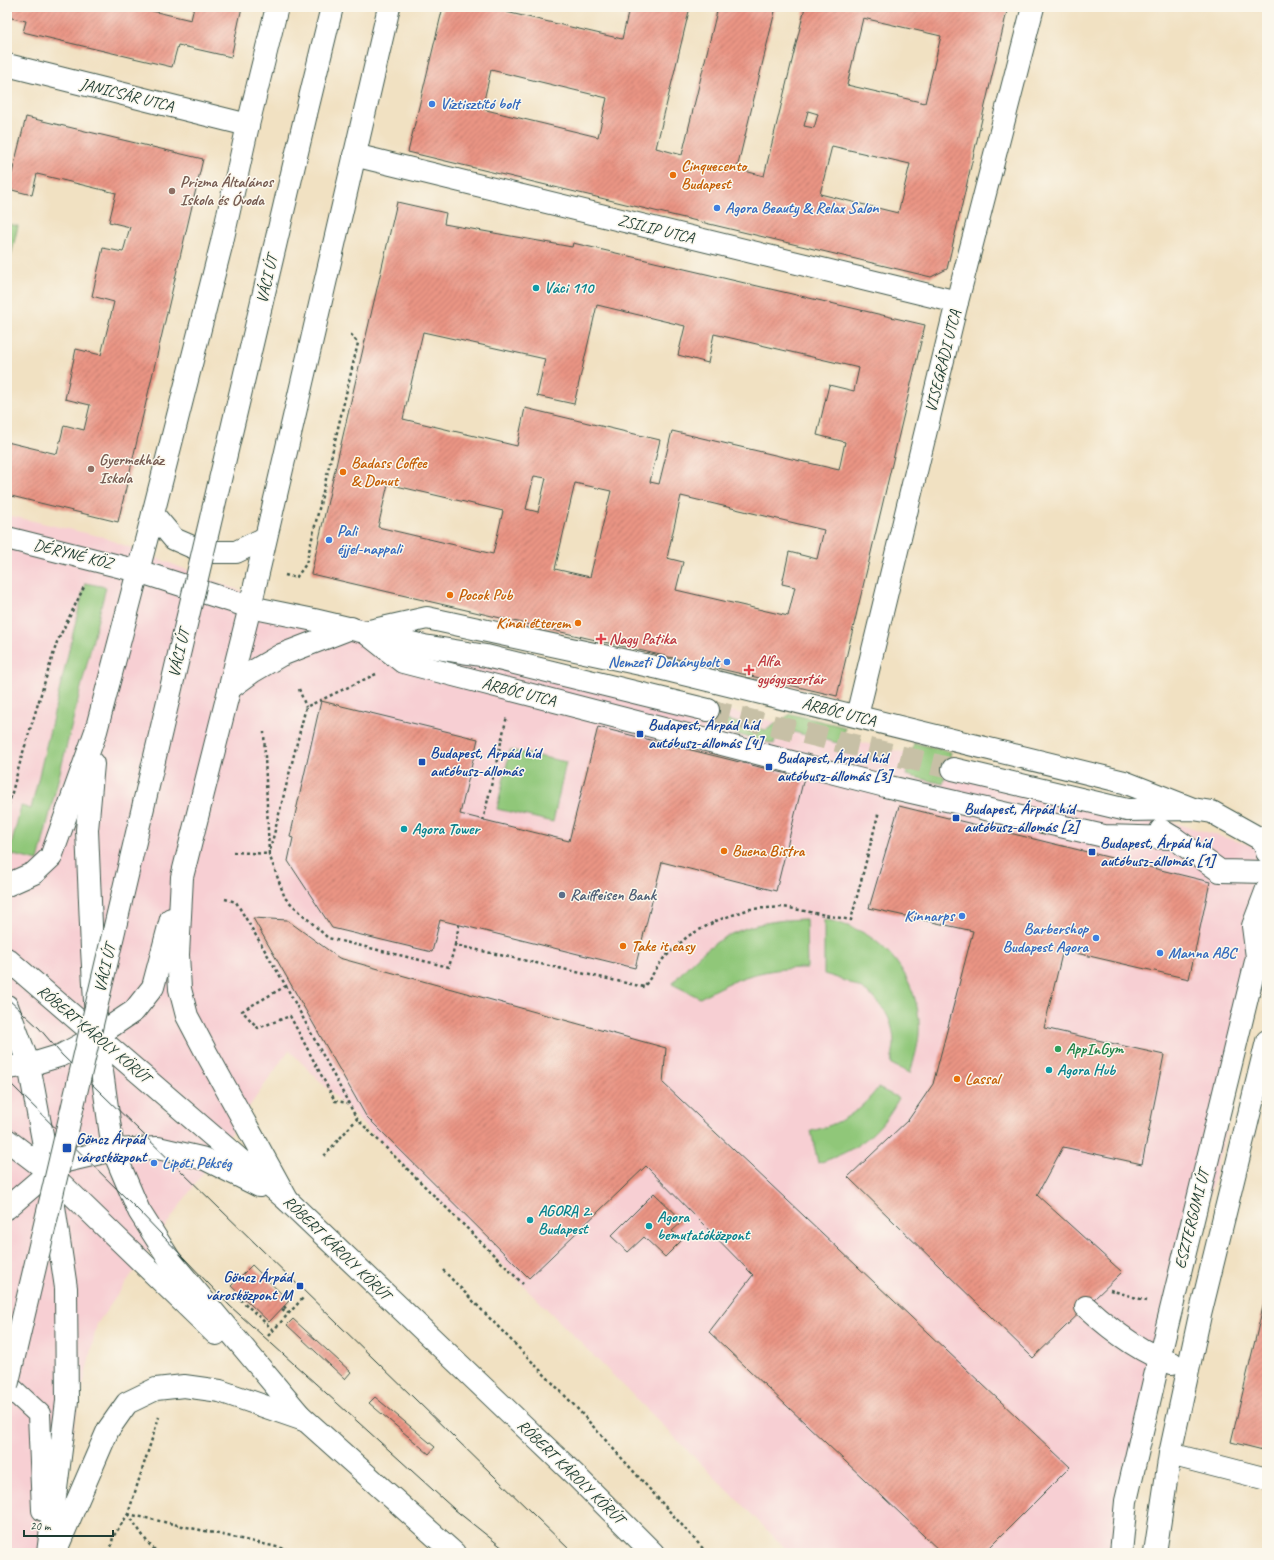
<svg xmlns="http://www.w3.org/2000/svg" width="1274" height="1560" font-family="Caveat,sans-serif">
	<style>
		.built { fill: #f7cfd3 }
		.grass { fill: #90c779; stroke: #588256 }
		.building { fill: url(#building-hatch); fill-rule: evenodd }
		.lines { fill: none; stroke-linecap: round; stroke-linejoin: round }
		.minor-tunnel { stroke: #c7c0a6; stroke-width: 22; stroke-dasharray: 22 11; stroke-linecap: butt }
		.minor-casing { stroke: #3e5649; stroke-width: 24 }
		.major-casing { stroke: #3e5649; stroke-width: 24 }
		.path { stroke: #3e5649; stroke-width: 2.5; stroke-dasharray: 3 3; stroke-linecap: butt }
		.minor { stroke: #fff; stroke-width: 22 }
		.major { stroke: #fff; stroke-width: 22 }
		.tram { stroke: #1f3d34; stroke-width: 1 }
		.major-bridge-casing { stroke: #3e5649; stroke-width: 24; stroke-linecap: butt }
		.major-bridge { stroke: #fff; stroke-width: 22 }
		.shop-dot { fill: #3f7fe0; stroke: #fbf7ec; stroke-width: 1.5 }
		.food-dot { fill: #e8710a; stroke: #fbf7ec; stroke-width: 1.5 }
		.education-dot { fill: #8d6e63; stroke: #fbf7ec; stroke-width: 1.5 }
		.culture-dot { fill: #0f9aa8; stroke: #fbf7ec; stroke-width: 1.5 }
		.health-dot { fill: #e0444e; stroke: #fbf7ec; stroke-width: 1.5 }
		.transit-dot { fill: #1a4fb4; stroke: #fbf7ec; stroke-width: 1.5 }
		.service-dot { fill: #5c6f8a; stroke: #fbf7ec; stroke-width: 1.5 }
		.leisure-dot { fill: #2e9e5b; stroke: #fbf7ec; stroke-width: 1.5 }
		.labels { text-anchor: middle; dominant-baseline: central; stroke-width: 3; stroke-linejoin: round; paint-order: stroke }
		.street-label { font-size: 16px; fill: #1f3d34; stroke: #fbf7ec }
		.shop-label { font-size: 16px; font-weight: bold; fill: #366cbe; stroke: #fbf7ec; text-anchor: start }
		.food-label { font-size: 16px; font-weight: bold; fill: #c56008; stroke: #fbf7ec; text-anchor: start }
		.education-label { font-size: 16px; font-weight: bold; fill: #785e54; stroke: #fbf7ec; text-anchor: start }
		.culture-label { font-size: 16px; font-weight: bold; fill: #0d838f; stroke: #fbf7ec; text-anchor: start }
		.health-label { font-size: 16px; font-weight: bold; fill: #be3a42; stroke: #fbf7ec; text-anchor: start }
		.transit-label { font-size: 16px; font-weight: bold; fill: #164399; stroke: #fbf7ec; text-anchor: start }
		.service-label { font-size: 16px; font-weight: bold; fill: #4e5e75; stroke: #fbf7ec; text-anchor: start }
		.leisure-label { font-size: 16px; font-weight: bold; fill: #27864d; stroke: #fbf7ec; text-anchor: start }
	</style>
	<defs>
		<pattern id="building-hatch" width="6" height="6" patternUnits="userSpaceOnUse"><rect width="6" height="6" fill="#ea9484"/><path d="M-1 1l2-2M0 6l6-6M5 7l2-2" fill="none" stroke="#bd7a6d"/></pattern>
	</defs>
	<rect width="100%" height="100%" fill="#fbf7ec"/>
	<filter id="ink" filterUnits="userSpaceOnUse"><feTurbulence type="fractalNoise" baseFrequency=".025" numOctaves="2"/><feDisplacementMap in="SourceGraphic" scale="8" xChannelSelector="R" yChannelSelector="G"/><feConvolveMatrix kernelMatrix="1 2 1 2 8 2 1 2 1" color-interpolation-filters="sRGB"/></filter>
	<filter id="wash" filterUnits="userSpaceOnUse"><feTurbulence type="fractalNoise" baseFrequency=".012" numOctaves="4" result="noise"/><feDisplacementMap in="SourceGraphic" scale="16" xChannelSelector="R" yChannelSelector="G"/><feGaussianBlur stdDeviation="0.9" result="paint"/><feColorMatrix in="noise" values="0 0 0 0 0 0 0 0 0 0 0 0 0 0 0 0 0 1.4 0 .05"/><feComposite in="paint" operator="in"/></filter>
	<g filter="url(#wash)">
		<rect width="100%" height="100%" fill="#f1e1c2"/>
		<polygon class="built" points="7,515 103,537 261,599 1077,794 1267,850 1267,963 1154,1422 1108,1553 790,1553 289,1050 97,1324 45,1553 7,1553"/>
		<g class="grass">
			<polygon points="7,224 18,226 7,273"/>
			<polygon points="85,583 106,587 38,861 9,854 21,806 31,809"/>
			<polygon points="791,714 845,727 841,744 778,728 774,744 705,726 707,715 766,730"/>
			<polygon points="914,743 951,752 943,784 906,775"/>
			<polygon points="510,750 566,762 553,822 497,809"/>
			<path d="M806,919L807,968C765,968 736,977 700,998L672,984C710,937 746,920 806,919Z"/>
			<path d="M824,919C837,922 850,926 862,932C897,951 922,993 919,1034C918,1047 914,1060 910,1073L891,1064C892,1058 893,1051 894,1045C894,1002 861,984 824,974Z"/>
			<path d="M878,1088L899,1098C880,1133 857,1151 818,1163L811,1131C841,1124 859,1112 878,1088Z"/>
		</g>
		<g id="blocks">
			<g class="building">
				<polygon points="7,7 135,7 191,20 194,7 242,7 231,57 178,45 172,67 23,32 26,21 7,17"/>
				<path d="M443,7H508L506,12L622,39L629,9L625,7H690L656,148L682,155L718,7H776L737,169L764,176L805,7H1008L947,269L931,277L408,152ZM863,18L941,36L925,103L847,85ZM491,70L607,98L598,137L482,109ZM808,111L818,114L814,128L804,126ZM832,146L910,164L898,213L820,194Z"/>
				<polygon points="26,117 203,159 118,522 7,495 7,442 57,454 64,425 84,430 90,405 65,399 76,349 101,355 114,302 92,296 103,248 123,252 130,227 109,222 116,193 37,174 32,195 8,189"/>
				<path d="M397,202L446,213L444,224L572,247L573,243L925,325L837,696L311,574ZM597,305L685,326L678,355L708,363L714,334L859,368L854,391L829,385L817,435L845,442L839,470L672,431L659,484L650,482L660,440L525,408L517,446L403,419L423,332L545,359L537,396L574,404ZM534,476L546,478L538,512L526,509ZM575,483L611,491L590,577L555,569ZM388,484L503,511L493,554L378,527ZM681,496L824,530L817,559L789,552L782,584L795,587L788,616L676,590L683,562L667,558Z"/>
				<polygon points="321,701 478,739 460,814 569,841 598,727 804,778 776,891 662,862 635,968 440,920 432,952 332,928 288,861 293,838 290,837"/>
				<polygon points="899,806 1210,882 1189,979 1063,950 1044,1028 1164,1055 1142,1164 1063,1147 1037,1195 1122,1272 1033,1358 848,1177 909,1119 933,1084 973,931 869,908"/>
				<polygon points="253,918 287,920 339,958 666,1048 663,1083 1070,1467 984,1553 942,1553 709,1332 753,1275 646,1166 529,1278 366,1116"/>
				<polygon points="654,1193 683,1221 672,1231 682,1240 665,1257 644,1237 628,1252 611,1236"/>
				<polygon points="252,1265 289,1301 269,1322 231,1286"/>
				<polygon points="1266,1294 1267,1294 1267,1451 1231,1442"/>
				<polygon points="293,1319 351,1372 345,1379 287,1325"/>
				<polygon points="375,1397 435,1447 429,1454 369,1403"/>
			</g>
		</g>
	</g>
	<g filter="url(#ink)">
		<use href="#blocks" fill-opacity="0" stroke="#3e5649" stroke-width="1"/>
		<g class="lines">
			<polyline class="minor-tunnel" points="708,710 953,769"/>
			<defs>
				<g id="minor">
					<polyline points="7,65 248,125"/>
					<polyline points="354,155 957,302"/>
					<polyline points="153,514 174,539 204,552 236,552 265,538"/>
					<polyline points="7,538 138,571 250,607 314,620 424,646 486,656 708,710"/>
					<polyline points="365,632 427,618 659,668 1124,782 1193,809"/>
					<polyline points="365,632 403,662 885,786 1104,836 1174,838"/>
					<polyline points="857,716 957,302 1033,7"/>
					<polyline points="953,769 1127,810 1193,809 1212,812 1264,841 1267,852"/>
					<polyline points="1161,830 1174,838 1220,871 1267,872"/>
					<path d="M1086,1307C1110,1329 1141,1353 1172,1363"/>
					<polyline points="1170,1454 1267,1479"/>
					<polyline points="1121,1553 1126,1501 1159,1359 1257,957 1253,926 1267,889"/>
					<polyline points="1155,1553 1170,1454 1200,1315 1267,1041"/>
				</g>
				<g id="major">
					<polyline points="306,114 332,7"/>
					<polyline points="230,688 252,672 281,655 351,628"/>
					<polyline points="93,764 87,830 92,949 97,1036 113,1150 139,1211 170,1260 304,1420"/>
					<polyline points="7,885 34,873 51,857 96,731 153,514 222,242 248,125 277,7"/>
					<polyline points="7,959 288,1201 575,1475 653,1553"/>
					<polyline points="7,1006 29,1065 49,1172 66,1288 67,1401 48,1553"/>
					<polyline points="7,1068 29,1065 62,1055 97,1036 134,1011 153,987 171,919"/>
					<polyline points="7,1140 49,1172 216,1334"/>
					<polyline points="288,1201 207,1054 187,1016 180,989 178,955 182,877 250,607 389,7"/>
					<polyline points="7,1208 49,1172 66,1161 113,1150 158,1148 205,1159 259,1186"/>
					<polyline points="7,1390 13,1390 39,1414 43,1510"/>
					<polyline points="293,1409 454,1553"/>
					<polyline points="56,1550 108,1430 127,1403 156,1389 184,1386 220,1391 304,1420"/>
				</g>
			</defs>
			<use href="#minor" class="minor-casing"/>
			<use href="#major" class="major-casing"/>
			<g class="path">
				<polyline points="285,575 296,578 306,564 358,343 349,332"/>
				<polyline points="376,674 306,707 269,854 285,898 328,938 449,967 455,945 644,987 663,959 688,936 718,920 750,909 784,907 851,920 879,811"/>
				<polyline points="299,689 306,707"/>
				<polyline points="7,811 21,759 57,642 85,585"/>
				<polyline points="483,821 507,716"/>
				<polyline points="233,852 269,854 264,732"/>
				<polyline points="225,899 236,902 286,986 357,1119 523,1284"/>
				<polyline points="455,945 459,925"/>
				<polyline points="286,986 242,1011 258,1028 290,1016 335,1101 349,1103"/>
				<polyline points="324,1156 357,1119"/>
				<polyline points="443,1270 573,1404 707,1553"/>
				<polyline points="1110,1290 1147,1301"/>
				<polyline points="236,1295 273,1330"/>
				<polyline points="284,1306 289,1313"/>
				<polyline points="282,1309 288,1313"/>
				<polyline points="268,1336 303,1298"/>
				<polyline points="128,1514 304,1553"/>
				<polyline points="128,1514 148,1543 158,1553"/>
				<polyline points="110,1553 113,1537 128,1514 159,1417"/>
			</g>
			<use href="#minor" class="minor"/>
			<use href="#major" class="major"/>
			<g class="tram">
				<polyline points="7,998 39,1028 62,1055 573,1553"/>
				<polyline points="7,1080 139,1211 230,1306 454,1509 509,1553"/>
			</g>
			<defs>
				<polyline id="major-bridge" points="7,1386 306,114"/>
			</defs>
			<use href="#major-bridge" class="major-bridge-casing"/>
			<use href="#major-bridge" class="major-bridge"/>
		</g>
	</g>
	<g class="shop-dot">
		<circle cx="432" cy="104" r="4"/>
		<circle cx="717" cy="208" r="4"/>
		<circle cx="329" cy="540" r="4"/>
		<circle cx="727" cy="662" r="4"/>
		<circle cx="962" cy="916" r="4"/>
		<circle cx="1096" cy="938" r="4"/>
		<circle cx="1160" cy="953" r="4"/>
		<circle cx="154" cy="1163" r="4"/>
	</g>
	<g class="food-dot">
		<circle cx="673" cy="175" r="4"/>
		<circle cx="343" cy="472" r="4"/>
		<circle cx="450" cy="595" r="4"/>
		<circle cx="578" cy="623" r="4"/>
		<circle cx="724" cy="851" r="4"/>
		<circle cx="623" cy="946" r="4"/>
		<circle cx="957" cy="1079" r="4"/>
	</g>
	<g class="education-dot">
		<circle cx="172" cy="191" r="4"/>
		<circle cx="91" cy="469" r="4"/>
	</g>
	<g class="culture-dot">
		<circle cx="536" cy="288" r="4"/>
		<circle cx="404" cy="829" r="4"/>
		<circle cx="1049" cy="1070" r="4"/>
		<circle cx="530" cy="1220" r="4"/>
		<circle cx="649" cy="1226" r="4"/>
	</g>
	<g class="health-dot">
		<path d="M599 633h4v4h4v4h-4v4h-4v-4h-4v-4h4z"/>
		<path d="M747 664h4v4h4v4h-4v4h-4v-4h-4v-4h4z"/>
	</g>
	<g class="transit-dot">
		<rect x="636" y="730" width="8" height="8" rx="2"/>
		<rect x="418" y="758" width="8" height="8" rx="2"/>
		<rect x="765" y="763" width="8" height="8" rx="2"/>
		<rect x="952" y="814" width="8" height="8" rx="2"/>
		<rect x="1088" y="848" width="8" height="8" rx="2"/>
		<rect x="62" y="1143" width="10" height="10" rx="2"/>
		<rect x="296" y="1282" width="8" height="8" rx="2"/>
	</g>
	<circle class="service-dot" cx="562" cy="895" r="4"/>
	<circle class="leisure-dot" cx="1058" cy="1049" r="4"/>
	<g class="labels">
		<g class="street-label">
			<text transform="translate(127 95) rotate(14)">JANICSÁR UTCA</text>
			<text transform="translate(656 229) rotate(14)">ZSILIP UTCA</text>
			<text transform="translate(267 279) rotate(-77)">VÁCI ÚT</text>
			<text transform="translate(943 361) rotate(-76)">VISEGRÁDI UTCA</text>
			<text transform="translate(73 554) rotate(14)">DÉRYNÉ KÖZ</text>
			<text transform="translate(179 653) rotate(-77)">VÁCI ÚT</text>
			<text transform="translate(519 692) rotate(14)">ÁRBÓC UTCA</text>
			<text transform="translate(839 712) rotate(14)">ÁRBÓC UTCA</text>
			<text transform="translate(105 968) rotate(-77)">VÁCI ÚT</text>
			<text transform="translate(94 1034) rotate(40)">RÓBERT KÁROLY KÖRÚT</text>
			<text transform="translate(1192 1219) rotate(-76)">ESZTERGOMI ÚT</text>
			<text transform="translate(337 1248) rotate(44)">RÓBERT KÁROLY KÖRÚT</text>
			<text transform="translate(571 1472) rotate(44)">RÓBERT KÁROLY KÖRÚT</text>
		</g>
		<g class="shop-label">
			<text x="440" y="104">Víztisztító bolt</text>
			<text x="725" y="208">Agora Beauty &amp; Relax Salon</text>
			<text x="337" y="531">Pali<tspan x="337" dy="18">éjjel-nappali</tspan></text>
			<text x="719" y="662" text-anchor="end">Nemzeti Dohánybolt</text>
			<text x="954" y="916" text-anchor="end">Kinnarps</text>
			<text x="1088" y="929" text-anchor="end">Barbershop<tspan x="1088" dy="18">Budapest Agora</tspan></text>
			<text x="1168" y="953">Manna ABC</text>
			<text x="162" y="1163">Lipóti Pékség</text>
		</g>
		<g class="food-label">
			<text x="681" y="166">Cinquecento<tspan x="681" dy="18">Budapest</tspan></text>
			<text x="351" y="463">Badass Coffee<tspan x="351" dy="18">&amp; Donut</tspan></text>
			<text x="458" y="595">Pocok Pub</text>
			<text x="570" y="623" text-anchor="end">Kínai étterem</text>
			<text x="732" y="851">Buena Bistra</text>
			<text x="631" y="946">Take it easy</text>
			<text x="965" y="1079">Lassal</text>
		</g>
		<g class="education-label">
			<text x="180" y="182">Prizma Általános<tspan x="180" dy="18">Iskola és Óvoda</tspan></text>
			<text x="99" y="460">Gyermekház<tspan x="99" dy="18">Iskola</tspan></text>
		</g>
		<g class="culture-label">
			<text x="544" y="288">Váci 110</text>
			<text x="412" y="829">Agora Tower</text>
			<text x="1057" y="1070">Agora Hub</text>
			<text x="538" y="1211">AGORA 2.<tspan x="538" dy="18">Budapest</tspan></text>
			<text x="657" y="1217">Agora<tspan x="657" dy="18">bemutatóközpont</tspan></text>
		</g>
		<g class="health-label">
			<text x="609" y="639">Nagy Patika</text>
			<text x="757" y="661">Alfa<tspan x="757" dy="18">gyógyszertár</tspan></text>
		</g>
		<g class="transit-label">
			<text x="648" y="725">Budapest, Árpád híd<tspan x="648" dy="18">autóbusz-állomás [4]</tspan></text>
			<text x="430" y="753">Budapest, Árpád híd<tspan x="430" dy="18">autóbusz-állomás</tspan></text>
			<text x="777" y="758">Budapest, Árpád híd<tspan x="777" dy="18">autóbusz-állomás [3]</tspan></text>
			<text x="964" y="809">Budapest, Árpád híd<tspan x="964" dy="18">autóbusz-állomás [2]</tspan></text>
			<text x="1100" y="843">Budapest, Árpád híd<tspan x="1100" dy="18">autóbusz-állomás [1]</tspan></text>
			<text x="76" y="1139">Göncz Árpád<tspan x="76" dy="18">városközpont</tspan></text>
			<text x="292" y="1277" text-anchor="end">Göncz Árpád<tspan x="292" dy="18">városközpont M</tspan></text>
		</g>
		<g class="service-label">
			<text x="570" y="895">Raiffeisen Bank</text>
		</g>
		<g class="leisure-label">
			<text x="1066" y="1049">AppInGym</text>
		</g>
	</g>
	<rect width="1274" height="1560" fill="none" stroke="#fbf7ec" stroke-width="24"/>
	<path d="M24 1530v6h89v-6" fill="none" stroke="#1f3d34" stroke-width="2"/>
	<text x="30" y="1530" font-size="12" fill="#1f3d34" stroke="#fbf7ec" stroke-width="3" paint-order="stroke">20 m</text>
</svg>
